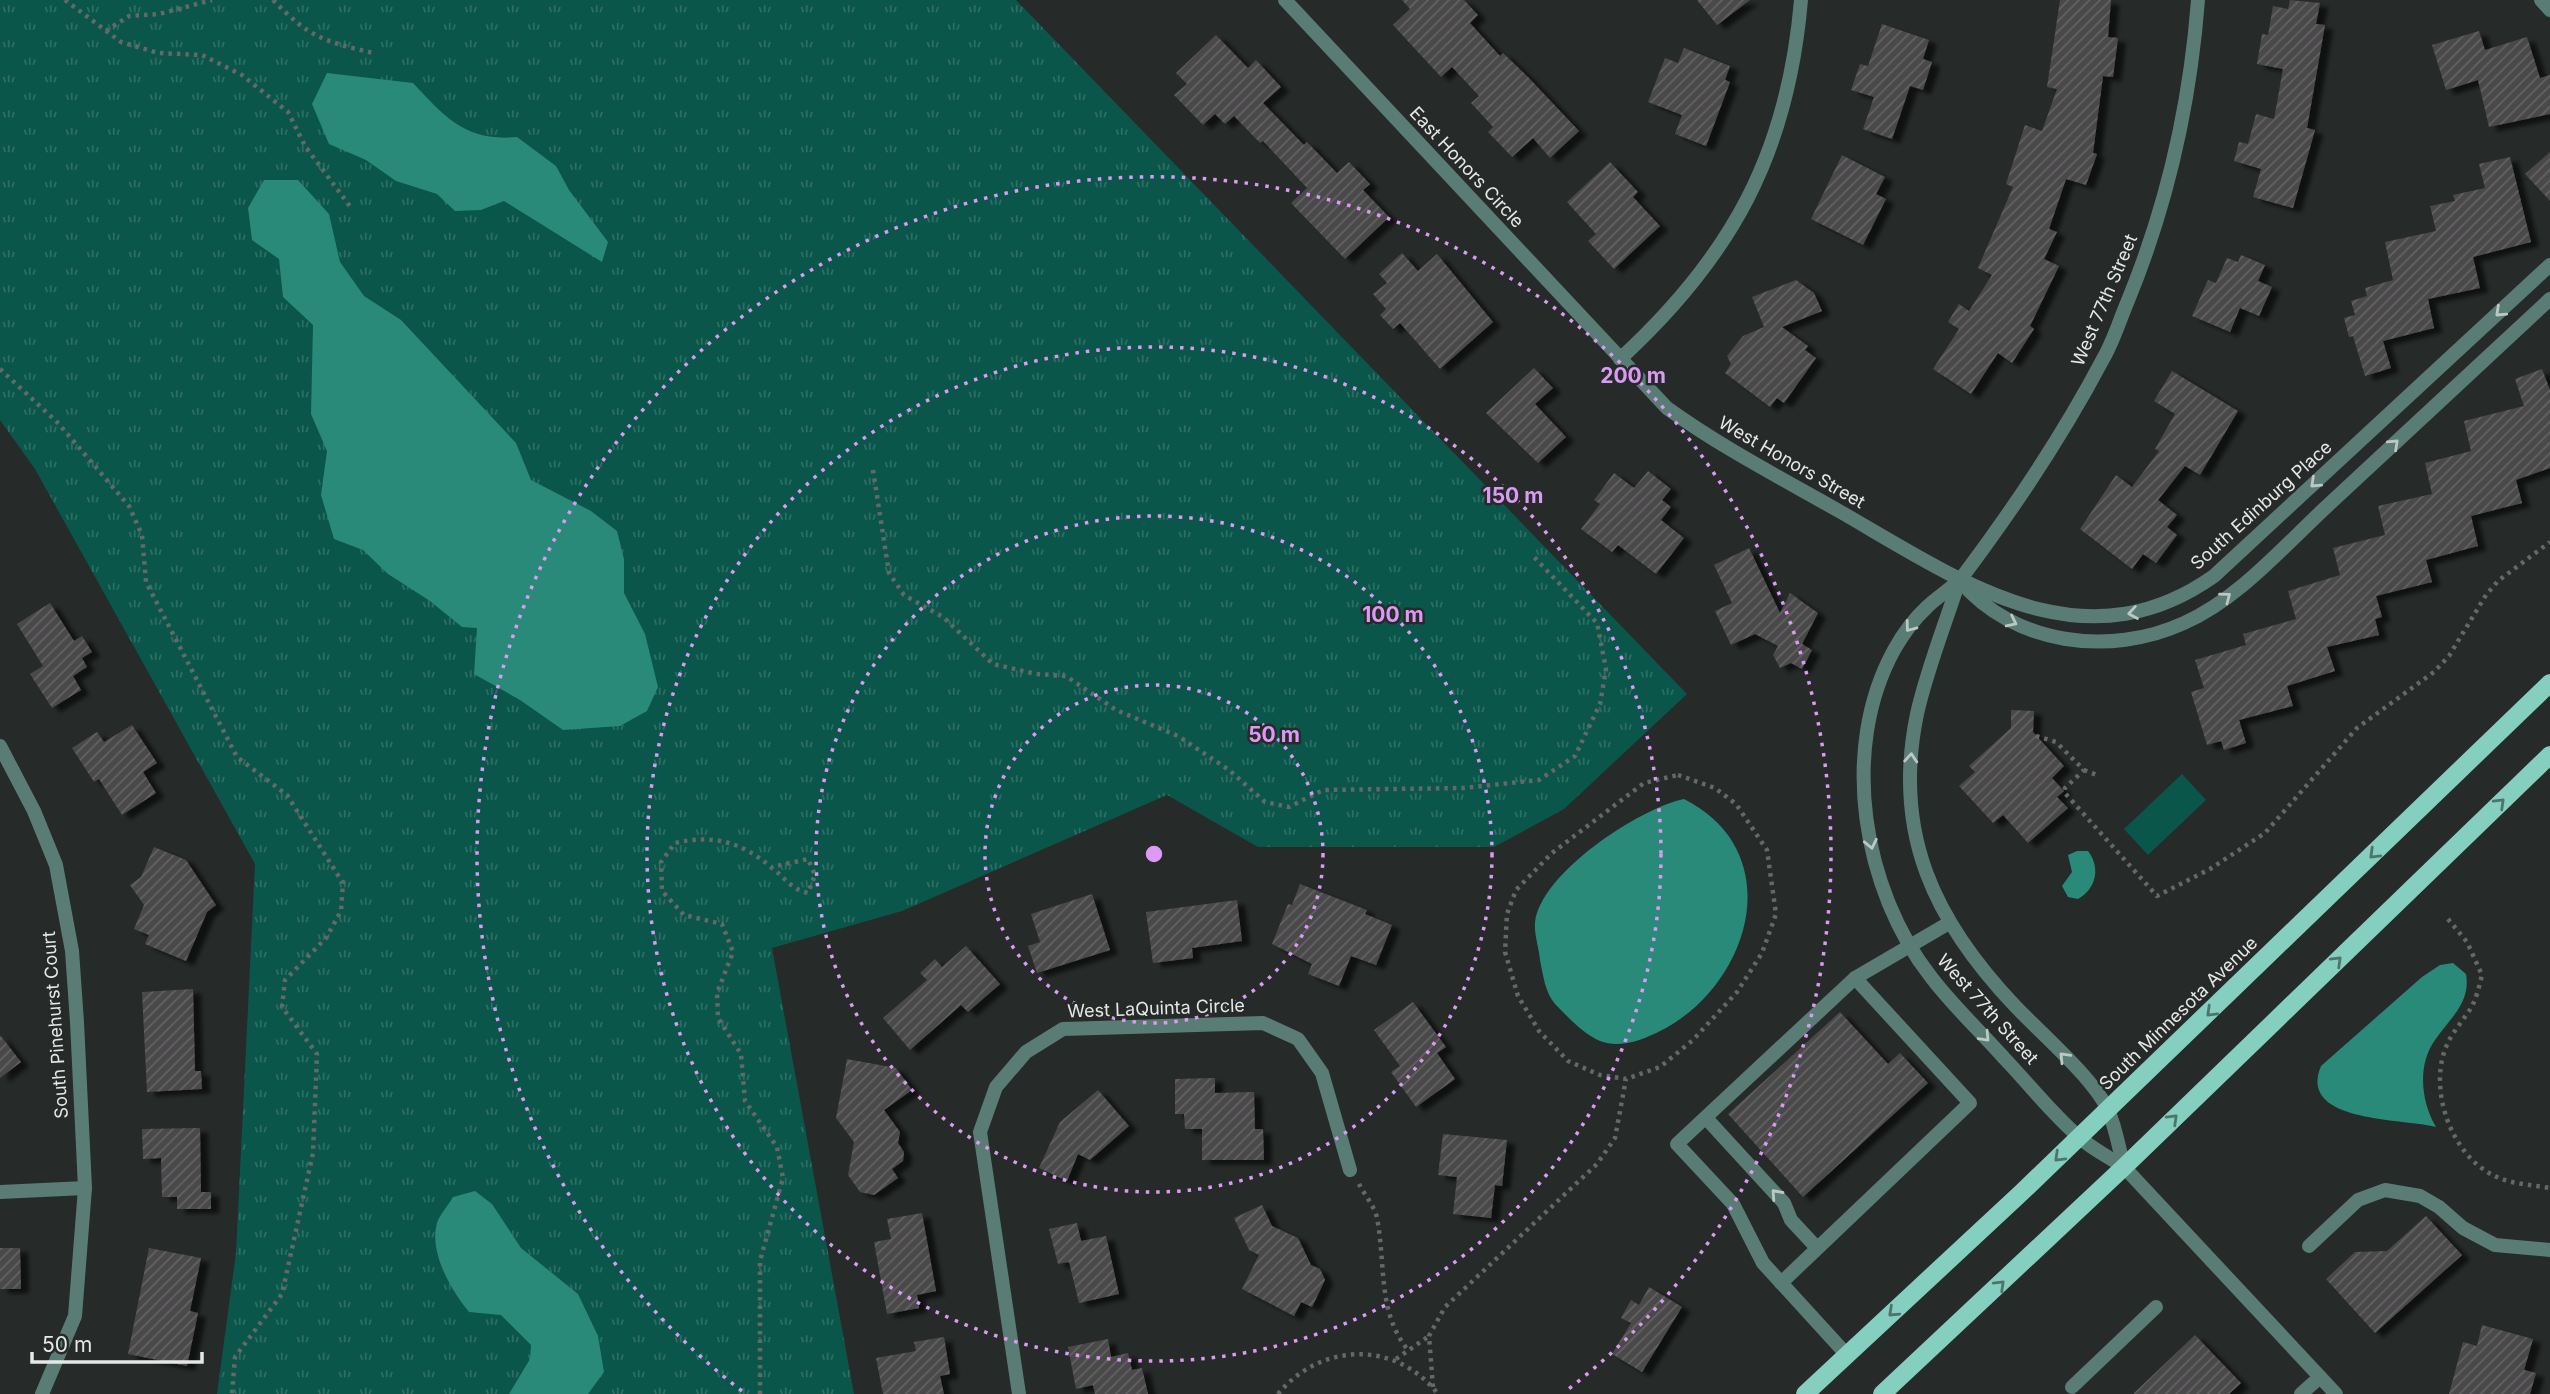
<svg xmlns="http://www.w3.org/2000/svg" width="2550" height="1394" font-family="Inter,sans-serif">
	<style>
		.grass { fill: url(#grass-tufts) }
		.pitch { fill: #0a564a }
		.water { fill: #298a79 }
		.building { fill: url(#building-hatch); filter: url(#shadow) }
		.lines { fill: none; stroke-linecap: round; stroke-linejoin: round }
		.path { stroke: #646867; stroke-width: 4.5; stroke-dasharray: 3.5 5; stroke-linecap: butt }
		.service { stroke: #597c74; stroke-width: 14 }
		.minor { stroke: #597c74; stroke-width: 14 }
		.tertiary { stroke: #597c74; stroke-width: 14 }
		.primary { stroke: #84cfbf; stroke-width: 18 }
		.oneway { stroke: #bcc8c4 }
		.oneway2 { stroke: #50746c }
		.ring { fill: none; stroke: #dc99f5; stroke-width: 3.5; stroke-dasharray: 3.5 7 }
		.labels { text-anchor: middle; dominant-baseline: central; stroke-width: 5; stroke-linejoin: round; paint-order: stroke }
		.street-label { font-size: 18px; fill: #e6e8e7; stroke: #262a29 }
		.centre { fill: #dc99f5; stroke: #262a29; stroke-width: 3.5 }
		.ring-label { font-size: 21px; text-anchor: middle; font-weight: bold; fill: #dc99f5; stroke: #262a29; stroke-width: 5; stroke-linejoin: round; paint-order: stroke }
	</style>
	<defs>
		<pattern id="grass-tufts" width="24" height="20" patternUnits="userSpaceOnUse" patternTransform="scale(1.75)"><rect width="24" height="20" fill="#0a564a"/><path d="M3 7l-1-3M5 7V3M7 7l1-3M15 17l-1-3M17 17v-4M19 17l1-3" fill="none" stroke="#2e6e64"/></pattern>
		<pattern id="building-hatch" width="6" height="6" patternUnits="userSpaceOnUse" patternTransform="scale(1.75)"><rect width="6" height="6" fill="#4a484a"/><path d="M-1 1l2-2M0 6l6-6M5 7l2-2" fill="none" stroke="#646264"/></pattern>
		<filter id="shadow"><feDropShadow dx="8" dy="4.5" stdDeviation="2" flood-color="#0009"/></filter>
	</defs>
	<rect width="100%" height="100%" fill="#262a29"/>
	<polygon class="grass" points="0,0 1016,0 1687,694 1564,809 1494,847 1258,847 1167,795 902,911 772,948 854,1394 217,1394 236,1253 255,864 35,469 0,420"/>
	<polygon class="pitch" points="2182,774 2206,800 2148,855 2124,829"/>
	<g class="water">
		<path d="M327,73L413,83C445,117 466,142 517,137L556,166L569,190L608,242L602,262L504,201L481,210L455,211L437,194L396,181L366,160L329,144L312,104Z"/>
		<polygon points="264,180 298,180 329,214 340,262 364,296 401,320 516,443 531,480 591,511 617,531 624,559 624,593 645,634 658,687 647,711 620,726 563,730 520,700 474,674 477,628 462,627 430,601 388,574 363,550 334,539 321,495 327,451 311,414 313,325 283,297 279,259 252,240 248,208"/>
		<path d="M1684,799C1796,856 1745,999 1647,1037C1633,1043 1615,1047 1600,1041C1582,1033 1569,1018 1555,1004C1545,992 1543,975 1540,960C1539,948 1534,934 1535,923C1540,873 1640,808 1684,799Z"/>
		<path d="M2077,851H2088C2101,868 2096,889 2078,899L2068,897L2062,886L2072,872L2068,855Z"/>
		<path d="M2453,963L2466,974C2471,1003 2450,1018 2435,1040C2417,1065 2421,1102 2436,1127C2401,1118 2297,1123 2321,1066L2422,977L2440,965Z"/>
		<path d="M475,1191L492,1204L521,1248L578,1294L598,1336L604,1372L588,1394H509L530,1359L531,1345L501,1315L469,1312C451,1290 427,1250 438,1220C442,1212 449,1204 453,1197Z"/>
	</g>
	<g class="building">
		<polygon points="1402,0 1464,0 1478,15 1470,23 1500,56 1503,53 1528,77 1579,131 1550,158 1533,138 1512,157 1488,132 1493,127 1471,103 1479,96 1452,67 1441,77 1393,25 1410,9"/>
		<polygon points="1697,0 1750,0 1717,25"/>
		<polygon points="2060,0 2111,0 2108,37 2118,38 2113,77 2103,76 2093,153 2097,154 2086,185 2066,179 2049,229 2057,232 2044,259 2059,266 2030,326 2034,329 2012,363 1998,353 1971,394 1933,369 1959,329 1948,322 1959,304 1969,311 1992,275 1978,268 2013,187 2006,184 2025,125 2042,131 2057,89 2047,87"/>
		<polygon points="2290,0 2320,3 2316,24 2325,25 2307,128 2315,130 2293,208 2253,197 2261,169 2234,161 2239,142 2248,144 2256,114 2274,119 2283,69 2257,64 2262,34 2268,35 2273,6 2288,9"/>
		<polygon points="1882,24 1929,40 1923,59 1932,62 1923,90 1910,86 1892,139 1863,129 1874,97 1851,90 1860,64 1868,66"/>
		<polygon points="2479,31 2485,50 2527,37 2540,78 2550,75 2550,114 2489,127 2478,80 2446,90 2432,45"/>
		<polygon points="1216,35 1248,68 1256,60 1281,87 1263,103 1304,145 1307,142 1337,173 1349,162 1370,184 1363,190 1389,217 1345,259 1291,203 1307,188 1263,141 1260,143 1234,116 1225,124 1215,114 1203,125 1174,95 1187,84 1176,73"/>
		<polygon points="1684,48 1730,66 1725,80 1730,82 1706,146 1675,134 1682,115 1648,102 1665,58 1678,63"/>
		<polygon points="2550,152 2550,201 2525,174"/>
		<polygon points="1842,155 1885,177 1876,194 1886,199 1863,245 1811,219"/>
		<polygon points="2510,157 2531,242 2473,257 2480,288 2428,299 2434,328 2383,341 2391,368 2365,376 2353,336 2349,337 2344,318 2355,315 2351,301 2367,296 2365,288 2393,280 2385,242 2436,231 2430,206 2455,201 2453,195 2485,188 2479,164"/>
		<polygon points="1610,162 1638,192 1633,197 1660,226 1614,269 1588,241 1596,234 1567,202"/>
		<polygon points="1402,253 1418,271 1437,254 1493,322 1440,369 1400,323 1393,329 1380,315 1386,309 1373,294 1387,283 1379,274"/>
		<polygon points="2241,255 2265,265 2258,281 2272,287 2259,316 2240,308 2230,332 2192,316 2208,280 2216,283 2227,258 2238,262"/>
		<polygon points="1796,280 1814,293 1822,311 1782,327 1808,346 1805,350 1816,358 1784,403 1777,398 1770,407 1725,373 1731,364 1727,356 1743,336 1764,327 1752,297"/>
		<polygon points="1534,368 1553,388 1535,404 1566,437 1538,463 1486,413"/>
		<polygon points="2542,369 2550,390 2550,468 2516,480 2522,503 2471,516 2478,546 2426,560 2432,582 2376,596 2382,617 2375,619 2379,635 2327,647 2335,671 2287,686 2293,706 2239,720 2246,743 2224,750 2221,741 2207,745 2191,692 2204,688 2195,660 2246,645 2243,634 2296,619 2288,591 2340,575 2333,548 2385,535 2378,506 2432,494 2425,463 2471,451 2464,421 2524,406 2515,379"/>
		<polygon points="2172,371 2238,411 2200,475 2185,466 2158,500 2177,515 2167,527 2177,535 2156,563 2143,554 2132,569 2080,529 2116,475 2132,487 2159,451 2155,449 2175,414 2154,401"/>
		<polygon points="1648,471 1671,489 1662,500 1671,507 1661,520 1684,538 1656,574 1618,545 1612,552 1581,529 1600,504 1594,500 1614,473 1634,488"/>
		<polygon points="1749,548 1780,613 1790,593 1818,613 1802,644 1812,650 1802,669 1791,663 1780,668 1773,655 1778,646 1755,634 1731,645 1715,611 1732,603 1714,565"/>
		<polygon points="50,603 74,641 82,636 92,652 82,658 87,667 73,676 81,690 52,708 30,674 43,666 17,624"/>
		<polygon points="2011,710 2034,711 2033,732 2064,766 2052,778 2064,791 2057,797 2068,808 2028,843 2003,815 1993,823 1959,786 1975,772 1969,766 2011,728"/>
		<polygon points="132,725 157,763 143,772 156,793 122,815 99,779 94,782 72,748 97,732 104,742"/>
		<polygon points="154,847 186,860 216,905 207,912 186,961 145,944 149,935 134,929 144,905 130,885 141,877"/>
		<polygon points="1300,884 1367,910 1365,914 1392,925 1376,965 1351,956 1339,986 1308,974 1312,964 1272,944 1288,904 1292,905"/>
		<polygon points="1092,894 1110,950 1037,973 1028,946 1040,942 1031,914"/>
		<polygon points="1237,900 1242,941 1192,948 1193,958 1153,963 1146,912"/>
		<polygon points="966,946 1000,984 968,1012 961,1005 910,1050 883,1018 927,980 920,973 935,959 942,967"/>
		<polygon points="193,989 195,1071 201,1071 202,1089 147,1092 142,992"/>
		<polygon points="1413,1002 1446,1047 1437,1053 1455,1079 1416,1107 1391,1072 1400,1066 1374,1030"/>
		<polygon points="1840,1012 1888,1064 1900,1053 1928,1083 1803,1197 1728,1114"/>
		<polygon points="0,1035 21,1062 0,1078"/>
		<polygon points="847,1059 896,1068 912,1090 884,1110 900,1132 898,1143 904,1152 903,1161 892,1169 898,1178 874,1195 860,1192 848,1175 854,1142 836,1118"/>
		<polygon points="1215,1078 1215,1093 1254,1092 1255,1129 1263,1129 1264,1160 1202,1160 1202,1129 1185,1129 1184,1114 1175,1114 1175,1079"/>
		<polygon points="1098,1090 1129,1126 1090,1160 1078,1154 1067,1181 1039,1168 1060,1122"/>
		<polygon points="200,1128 201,1192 211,1192 211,1209 177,1209 177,1197 162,1197 161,1158 143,1159 142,1129"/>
		<polygon points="1443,1134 1507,1140 1502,1186 1495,1185 1491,1218 1453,1214 1457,1177 1438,1175"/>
		<polygon points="1262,1205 1272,1226 1298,1238 1311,1265 1320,1269 1325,1280 1312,1307 1301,1302 1294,1316 1242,1289 1259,1255 1249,1250 1234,1218"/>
		<polygon points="922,1213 936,1291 917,1295 919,1308 887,1314 874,1242 891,1239 887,1219"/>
		<polygon points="2426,1216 2462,1255 2375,1333 2326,1279 2355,1252 2387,1251"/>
		<polygon points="1077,1223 1081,1241 1106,1236 1119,1294 1079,1303 1069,1262 1058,1264 1049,1229"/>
		<polygon points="0,1248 20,1248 21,1289 0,1289"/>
		<polygon points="149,1248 201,1258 190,1311 198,1313 187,1366 128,1354"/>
		<polygon points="1649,1287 1682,1307 1642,1372 1612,1354 1631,1323 1621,1318 1631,1300 1639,1305"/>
		<polygon points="2482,1325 2533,1339 2524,1370 2536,1373 2530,1394 2449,1394 2463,1342 2477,1346"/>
		<polygon points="2195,1335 2241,1383 2229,1394 2133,1394"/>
		<polygon points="944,1337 950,1374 940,1376 944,1394 883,1394 876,1358 916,1351 914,1342"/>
		<polygon points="1108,1339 1111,1357 1128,1353 1132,1370 1142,1368 1148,1394 1095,1394 1093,1385 1076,1389 1068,1347"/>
	</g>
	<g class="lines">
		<g class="path">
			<polyline points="65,0 121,42 158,53 202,55 242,75 288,112 305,146 352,209"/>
			<path d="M273,0C310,38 323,41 373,53"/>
			<polyline points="106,31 129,16 159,14 212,0"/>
			<polyline points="0,369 58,423 129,506 142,535 146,582 237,757 287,795 343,883 341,911 326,938 285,980 282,1007 317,1054 313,1153 282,1294 235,1357 232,1394"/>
			<polyline points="873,470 889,573 904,595 943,617 993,664 1036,674 1066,676 1116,710 1178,736 1229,770 1265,802 1289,807 1323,790 1463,788 1539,780 1575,756 1600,704 1606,669 1597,623 1534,557"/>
			<polyline points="2036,736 2056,742 2084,770 2065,788 2064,792 2157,896 2210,869 2265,833 2357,728 2434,672 2449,656 2486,595 2498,581 2550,542"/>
			<polyline points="2084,770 2097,775"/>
			<polygon points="1678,775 1715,788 1736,804 1767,850 1776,914 1762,953 1737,992 1693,1040 1660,1067 1626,1079 1600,1075 1568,1061 1539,1031 1518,996 1505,952 1507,914 1516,890 1552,853 1644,783"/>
			<path d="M2448,919L2467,942L2482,975C2479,987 2476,1001 2469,1011C2461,1023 2451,1034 2446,1047C2428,1091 2452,1158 2497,1177C2512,1184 2533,1185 2550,1188"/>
			<path d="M1359,1184C1364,1194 1375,1207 1377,1218C1386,1264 1377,1312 1408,1350"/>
			<polyline points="1396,1359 1429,1336"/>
			<polyline points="1433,1387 1429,1336 1445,1307 1597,1164 1615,1138 1626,1079"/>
			<path d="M760,1394V1261L783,1178L777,1147L745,1101L741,1054L718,1018L717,993L733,952L722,924L684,915L662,891L661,862L675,843C713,834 742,842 772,868C785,878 791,889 808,893L815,875L808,859L772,867"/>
			<path d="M1278,1394C1321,1342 1396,1340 1438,1394"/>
		</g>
		<g class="service">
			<polyline points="1706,1118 1784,1203 1791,1220 1817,1248"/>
			<polyline points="2309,1246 2358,1200 2385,1190 2420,1196 2439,1207 2463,1228 2495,1245 2550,1250"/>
			<polyline points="1781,1283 1970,1103 1855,978"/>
			<polyline points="1847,1355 1763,1263 1733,1204 1677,1144 1855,978 1949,923"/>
			<polyline points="2072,1387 2156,1307"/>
			<polyline points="2301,1394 2320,1377"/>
		</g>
		<g class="minor">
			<path d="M1285,0L1667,408C1721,447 1781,478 1839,511C1958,579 2081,670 2214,576L2550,265"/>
			<polyline points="2541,0 2550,10"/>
			<path d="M1620,359C1732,256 1788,153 1801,0"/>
			<path d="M1959,581C1945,625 1927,669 1917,714C1892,834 1935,922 2016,1007C2042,1034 2094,1079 2108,1110C2116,1128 2119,1149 2124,1167"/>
			<path d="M1960,581C2014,645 2110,657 2184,623C2238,599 2281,549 2324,509C2399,439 2475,369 2550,299"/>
			<polyline points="0,746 34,811 56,865 72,951 77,1022 85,1188 75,1316 42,1394"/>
			<path d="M2124,1167C2109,1157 2092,1149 2079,1137C2052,1114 2029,1084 2004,1058C1980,1031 1953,1006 1931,977C1863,890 1839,750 1894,650C1903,634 1914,619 1927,607C1938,596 1953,588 1963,576C2014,508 2063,435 2103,359C2113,342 2119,322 2127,303C2167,206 2190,105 2198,0"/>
			<polyline points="0,1192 85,1188"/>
			<polyline points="1019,1394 980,1132 996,1087 1026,1052 1063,1029 1263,1023 1298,1039 1322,1073 1350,1170"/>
		</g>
		<polyline class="tertiary" points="2124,1167 2336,1394"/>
		<g class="primary">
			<polyline points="1805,1394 2021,1193 2550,683"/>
			<polyline points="1882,1394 2124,1167 2550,755"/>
		</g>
	</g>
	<defs><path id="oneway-chevron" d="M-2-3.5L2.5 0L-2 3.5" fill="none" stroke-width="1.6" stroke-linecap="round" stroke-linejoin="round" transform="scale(1.75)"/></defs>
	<g class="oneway">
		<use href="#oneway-chevron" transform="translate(2500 312) rotate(137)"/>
		<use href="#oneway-chevron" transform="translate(2394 444) rotate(-43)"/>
		<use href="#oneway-chevron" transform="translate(2315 483) rotate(137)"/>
		<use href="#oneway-chevron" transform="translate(2226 597) rotate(-37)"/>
		<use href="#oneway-chevron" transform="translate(2133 613) rotate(170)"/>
		<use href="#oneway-chevron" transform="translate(2012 622) rotate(26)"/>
		<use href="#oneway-chevron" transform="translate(1910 627) rotate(127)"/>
		<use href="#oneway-chevron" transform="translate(1911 758) rotate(-86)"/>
		<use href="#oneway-chevron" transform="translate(1871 844) rotate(78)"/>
		<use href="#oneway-chevron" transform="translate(1985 1037) rotate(47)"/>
		<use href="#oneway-chevron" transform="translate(2064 1057) rotate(-134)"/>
		<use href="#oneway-chevron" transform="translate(1776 1194) rotate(-132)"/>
	</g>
	<g class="oneway2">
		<use href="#oneway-chevron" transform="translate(2500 803) rotate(-44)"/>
		<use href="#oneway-chevron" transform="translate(2374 854) rotate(136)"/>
		<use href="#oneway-chevron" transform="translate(2337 961) rotate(-44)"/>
		<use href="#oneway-chevron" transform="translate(2211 1012) rotate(136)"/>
		<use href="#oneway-chevron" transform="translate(2173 1119) rotate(-44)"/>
		<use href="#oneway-chevron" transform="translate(2059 1157) rotate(136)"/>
		<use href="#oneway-chevron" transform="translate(2000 1285) rotate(-44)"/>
		<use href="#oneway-chevron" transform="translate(1893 1312) rotate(137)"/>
	</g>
	<g class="ring">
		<circle cx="1154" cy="854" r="169"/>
		<circle cx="1154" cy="854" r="338"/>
		<circle cx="1154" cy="854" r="507"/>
		<path d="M742 1391A677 677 0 1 1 1566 1391"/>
	</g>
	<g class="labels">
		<g class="street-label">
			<text transform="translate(1467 167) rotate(47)">East Honors Circle</text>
			<text transform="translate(2104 300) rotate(-67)">West 77th Street</text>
			<text transform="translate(1792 462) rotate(30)">West Honors Street</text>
			<text transform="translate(2261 505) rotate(-42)">South Edinburg Place</text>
			<text transform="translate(1156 1008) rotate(-2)">West LaQuinta Circle</text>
			<text transform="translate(1988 1009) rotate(48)">West 77th Street</text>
			<text transform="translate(2178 1013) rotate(-44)">South Minnesota Avenue</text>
			<text transform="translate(55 1025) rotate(-94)">South Pinehurst Court</text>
		</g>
	</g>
	<circle cx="1154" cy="854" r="10" class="centre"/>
	<g class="ring-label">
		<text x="1633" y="383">200 m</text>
		<text x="1513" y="503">150 m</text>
		<text x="1393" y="622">100 m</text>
		<text x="1274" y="742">50 m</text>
	</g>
	<path d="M32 1352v10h170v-10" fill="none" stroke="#e6e8e7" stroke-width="3.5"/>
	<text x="42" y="1352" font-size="21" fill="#e6e8e7" stroke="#262a29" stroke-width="5" paint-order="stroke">50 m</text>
</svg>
